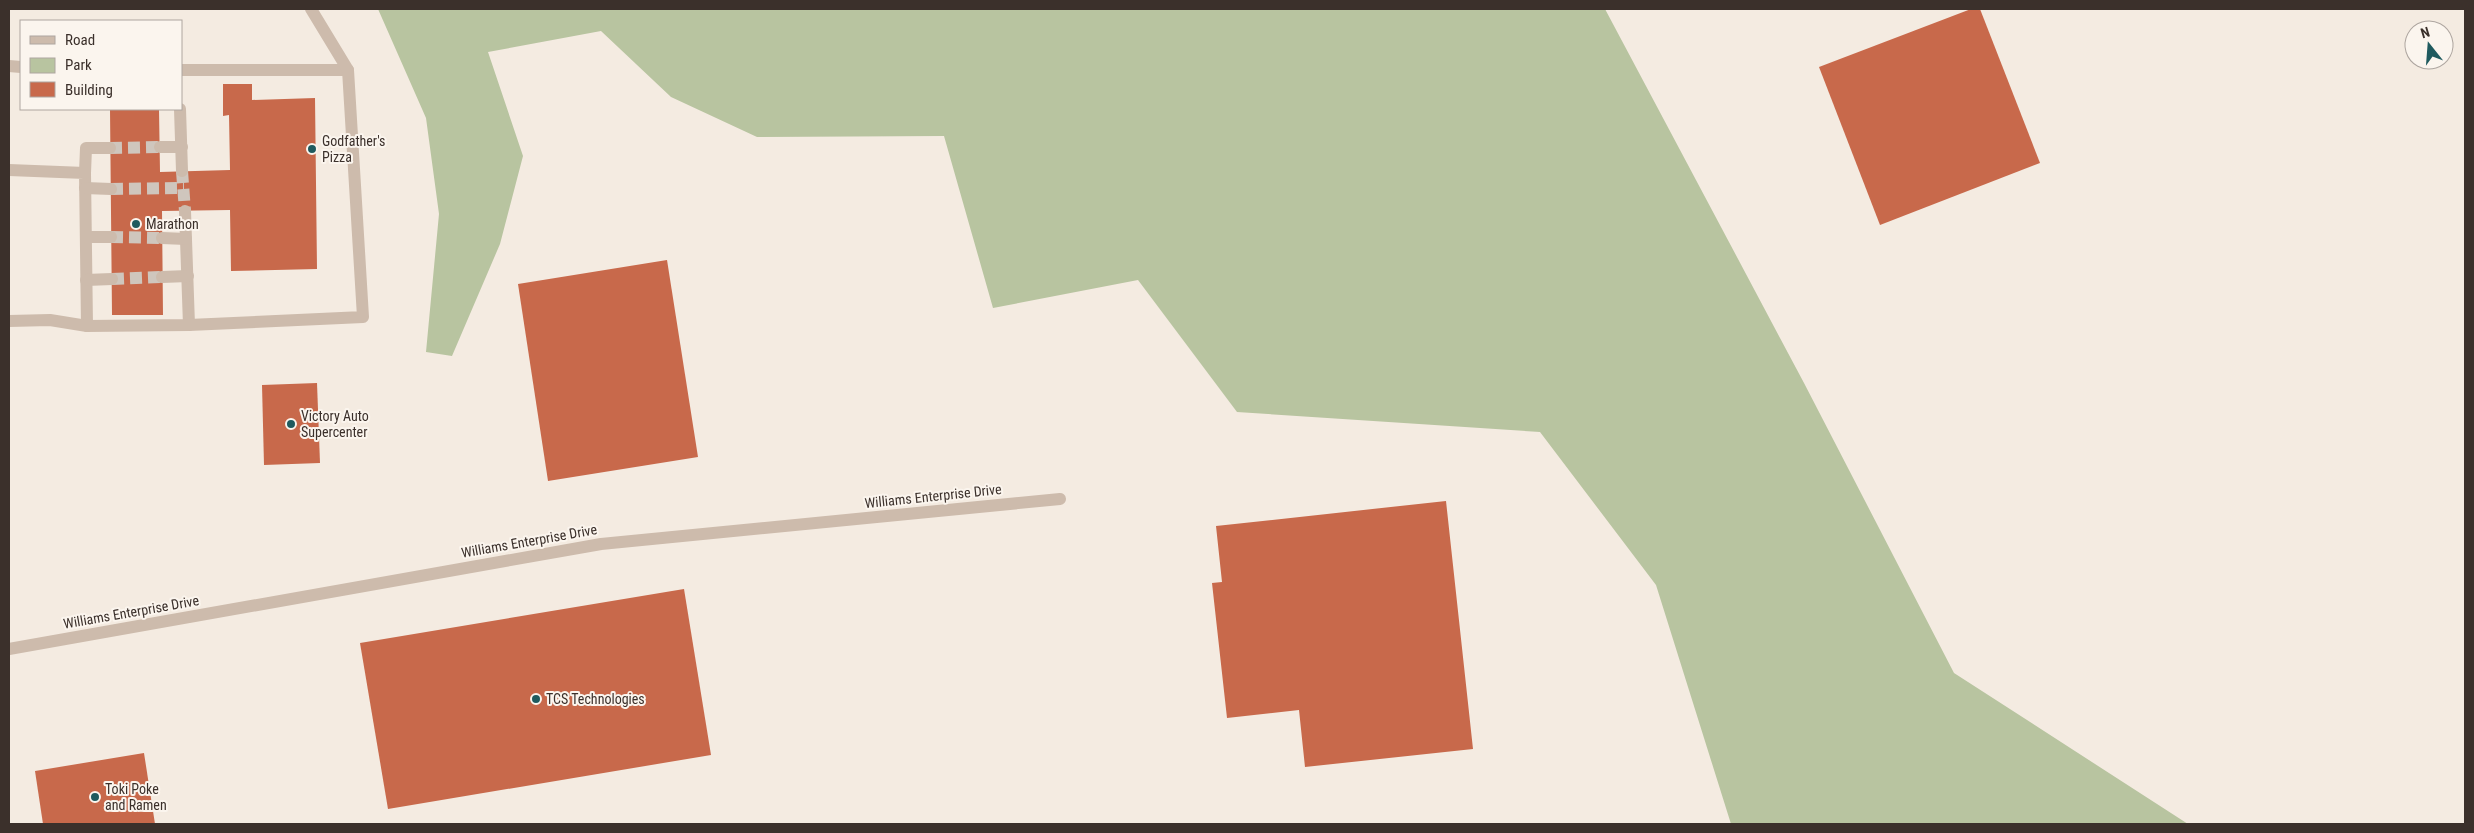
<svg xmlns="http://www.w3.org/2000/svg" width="2474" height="833" font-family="'Roboto Condensed',sans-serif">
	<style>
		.green { fill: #b8c4a0 }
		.building { fill: #c8694b }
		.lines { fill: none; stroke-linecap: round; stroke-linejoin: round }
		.minor-tunnel { stroke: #cfc6bd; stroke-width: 12; stroke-dasharray: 12 6; stroke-linecap: butt }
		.minor { stroke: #cdbbac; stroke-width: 12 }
		.poi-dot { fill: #1f5a5e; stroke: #fbf5ee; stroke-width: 2 }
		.labels { text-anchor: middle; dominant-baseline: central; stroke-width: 4; stroke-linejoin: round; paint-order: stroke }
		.poi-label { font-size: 14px; fill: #3b302b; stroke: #fbf5ee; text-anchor: start }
		.street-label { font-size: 14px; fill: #3b302b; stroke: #fbf5ee }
	</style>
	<rect width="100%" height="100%" fill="#f4ebe1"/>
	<polygon class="green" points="378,9 1605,9 1804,383 1954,673 2188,824 1731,824 1656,585 1540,432 1237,412 1138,280 993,308 944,136 757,137 671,97 601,31 488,52 523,156 500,244 452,356 426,352 439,214 426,118"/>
	<g class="building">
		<polygon points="1971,9 1980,9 2040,163 1880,225 1819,67"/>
		<polygon points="223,84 252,84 252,100 315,98 317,269 231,271 230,210 162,211 163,315 112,315 110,109 159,109 160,172 230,170 229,115 223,116"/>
		<polygon points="667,260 698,457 548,481 518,284"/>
		<polygon points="317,383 320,463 264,465 262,385"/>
		<polygon points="1446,501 1473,749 1305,767 1299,710 1227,718 1212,583 1222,582 1216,526"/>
		<polygon points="684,589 711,755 388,809 360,643"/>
		<polygon points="144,753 155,824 43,824 35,771"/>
	</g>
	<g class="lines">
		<g class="minor-tunnel">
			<polyline points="110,148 160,147"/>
			<polyline points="182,171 185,211"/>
			<polyline points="111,189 184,188"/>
			<polyline points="111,237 162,238"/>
			<polyline points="112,279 162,277"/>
		</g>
		<g class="minor">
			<polyline points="9,66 21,67"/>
			<polyline points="181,70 348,70"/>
			<polyline points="180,109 182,171"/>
			<polyline points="160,147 182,147"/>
			<polyline points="9,170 85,173 87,326"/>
			<polyline points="85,173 86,148 110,148"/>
			<polyline points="85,188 111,189"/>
			<polyline points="185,211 189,325"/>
			<polyline points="86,237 111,237"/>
			<polyline points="162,238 186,239"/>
			<polyline points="162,277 188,276"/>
			<polyline points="86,280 112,279"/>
			<polyline points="9,321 50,320 87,326 189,325 363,317 348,70 311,9"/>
			<polyline points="9,649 601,544 1060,499"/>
		</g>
	</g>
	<g class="poi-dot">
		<circle cx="312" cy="149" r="5"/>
		<circle cx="136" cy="224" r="5"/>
		<circle cx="291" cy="424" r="5"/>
		<circle cx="536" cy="699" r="5"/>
		<circle cx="95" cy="797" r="5"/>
	</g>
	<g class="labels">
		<g class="poi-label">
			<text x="322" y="141">Godfather's<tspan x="322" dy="16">Pizza</tspan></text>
			<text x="146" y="224">Marathon</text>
			<text x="301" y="416">Victory Auto<tspan x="301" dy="16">Supercenter</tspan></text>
			<text x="546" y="699">TCS Technologies</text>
			<text x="105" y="789">Toki Poke<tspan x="105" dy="16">and Ramen</tspan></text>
		</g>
		<g class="street-label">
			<text transform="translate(933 496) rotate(-6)">Williams Enterprise Drive</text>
			<text transform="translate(529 541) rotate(-10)">Williams Enterprise Drive</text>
			<text transform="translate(131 612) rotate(-10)">Williams Enterprise Drive</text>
		</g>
	</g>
	<rect width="2474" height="833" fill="none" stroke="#3b302b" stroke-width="20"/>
	<rect x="20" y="20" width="162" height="90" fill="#fbf5ee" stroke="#aea6a0"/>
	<rect x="30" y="36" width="25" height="8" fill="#cdbbac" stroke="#aea6a0"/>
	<text x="65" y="45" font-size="15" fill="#3b302b">Road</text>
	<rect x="30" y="58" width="25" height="15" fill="#b8c4a0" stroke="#aea6a0"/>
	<text x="65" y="70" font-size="15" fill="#3b302b">Park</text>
	<rect x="30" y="82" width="25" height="15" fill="#c8694b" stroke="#aea6a0"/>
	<text x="65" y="95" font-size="15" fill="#3b302b">Building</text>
	<g transform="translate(2429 45) rotate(343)"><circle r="24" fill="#fbf5ee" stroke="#aea6a0"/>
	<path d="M0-4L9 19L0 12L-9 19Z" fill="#1f5a5e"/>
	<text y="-8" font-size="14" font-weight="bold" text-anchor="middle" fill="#3b302b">N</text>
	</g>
</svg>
